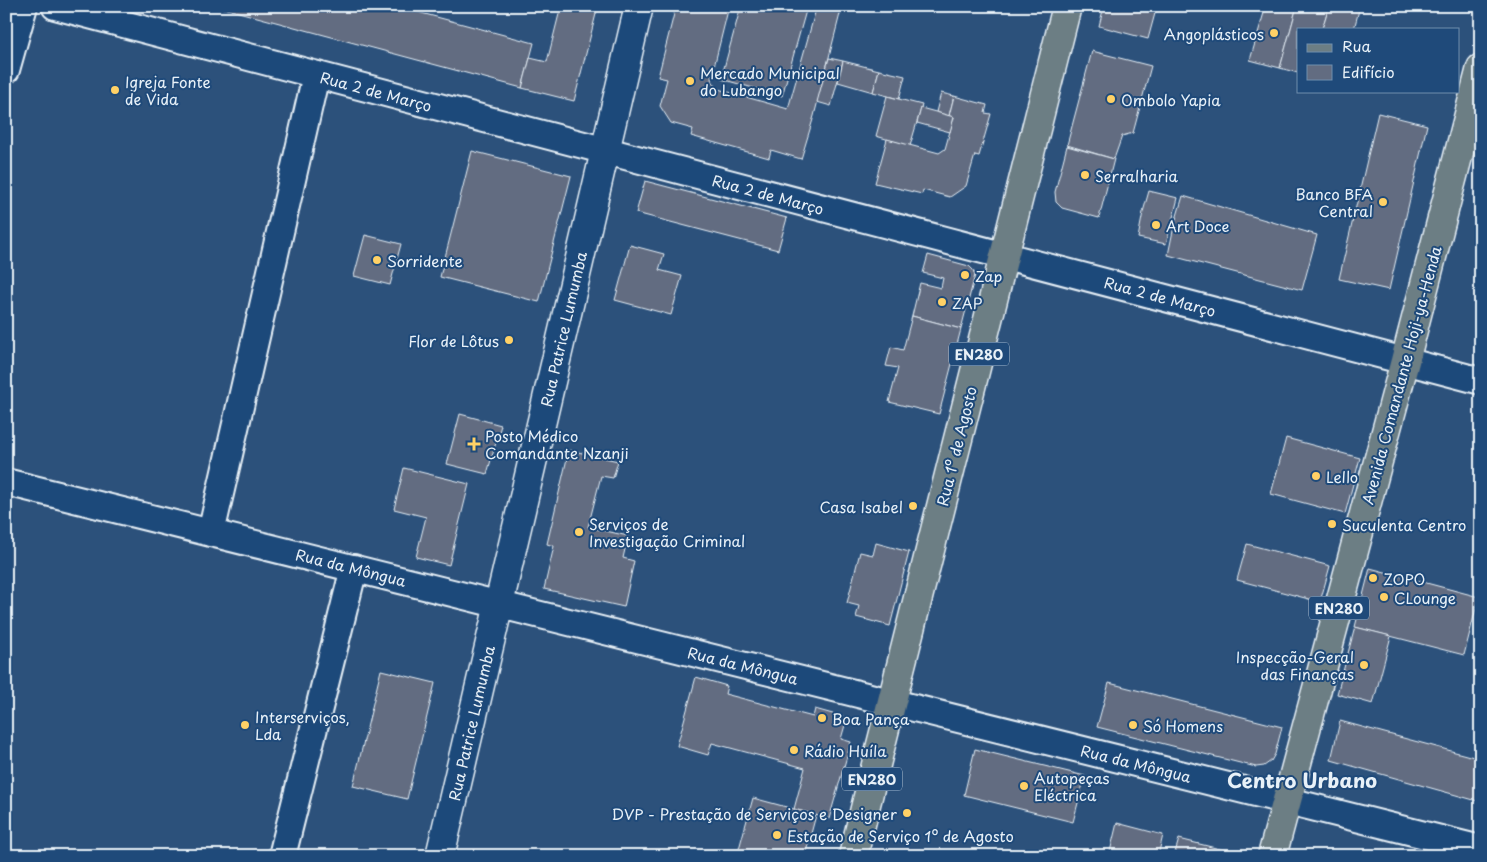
<svg xmlns="http://www.w3.org/2000/svg" width="1487" height="862" font-family="'Playpen Sans',sans-serif">
	<style>
		.building { fill: #626c81; stroke: #e8f1f8 }
		.lines { fill: none; stroke-linecap: round; stroke-linejoin: round }
		.minor-casing { stroke: #e8f1f8; stroke-width: 30 }
		.tertiary-casing { stroke: #e8f1f8; stroke-width: 31 }
		.primary-casing { stroke: #e8f1f8; stroke-width: 31 }
		.minor { stroke: #1f4a7a; stroke-width: 26 }
		.tertiary { stroke: #1f4a7a; stroke-width: 28 }
		.primary { stroke: #6c7e84; stroke-width: 28 }
		.poi-dot { fill: #ffd166; stroke: #1f4a7a; stroke-width: 2 }
		.labels { text-anchor: middle; dominant-baseline: central; stroke-width: 4; stroke-linejoin: round; paint-order: stroke }
		.shield { fill: #1f4a7a; stroke: #acbfd2; stroke-width: 1 }
		.shield-label { font-size: 14px; font-weight: bold; fill: #e8f1f8 }
		.poi-label { font-size: 15px; fill: #e8f1f8; stroke: #1f4a7a; text-anchor: start }
		.street-label { font-size: 15px; fill: #e8f1f8; stroke: #1f4a7a }
		.district-label { font-size: 20px; font-weight: bold; fill: #e8f1f8; stroke: #1f4a7a }
	</style>
	<rect width="100%" height="100%" fill="#2c517b"/>
	<filter id="ink" filterUnits="userSpaceOnUse"><feTurbulence type="fractalNoise" baseFrequency=".02" numOctaves="2"/><feDisplacementMap in="SourceGraphic" scale="10" xChannelSelector="R" yChannelSelector="G"/><feConvolveMatrix kernelMatrix="1 2 1 2 8 2 1 2 1" color-interpolation-filters="sRGB"/></filter>
	<g filter="url(#ink)">
		<g class="building">
			<polygon points="169,6 184,6 183,11 168,7"/>
			<polygon points="216,6 395,6 534,43 522,88"/>
			<polygon points="561,6 598,6 574,101 522,88 530,58 547,62"/>
			<polygon points="676,6 729,6 711,79 718,89 788,109 816,9 814,6 842,6 814,116 801,159 771,150 769,158 691,136 693,129 671,123 660,106 667,79 658,77"/>
			<polygon points="741,6 807,7 782,96 721,79"/>
			<polygon points="1104,6 1157,6 1148,39 1099,26"/>
			<polygon points="1266,6 1297,6 1280,68 1250,60"/>
			<polygon points="1297,6 1329,6 1322,29 1298,29 1298,73 1280,68"/>
			<polygon points="1329,6 1360,6 1354,29 1322,29"/>
			<polygon points="1092,51 1151,66 1133,133 1122,136 1114,159 1067,145"/>
			<polygon points="829,58 843,61 831,106 817,102"/>
			<polygon points="843,61 879,70 873,92 838,82"/>
			<polygon points="879,70 905,76 899,99 873,92"/>
			<polygon points="941,93 954,96 949,116 936,112"/>
			<polygon points="887,96 922,105 910,146 876,136"/>
			<polygon points="954,96 987,105 985,113 991,114 979,156 975,155 966,186 950,197 923,190 922,194 875,183 887,139 939,153 945,149 954,117 949,116"/>
			<polygon points="921,108 954,117 950,132 917,123"/>
			<polygon points="1378,113 1427,125 1389,290 1339,279"/>
			<polygon points="1067,146 1114,159 1099,218 1062,208 1056,202 1055,192"/>
			<polygon points="472,151 571,176 539,302 440,277"/>
			<polygon points="645,181 787,218 778,250 636,213"/>
			<polygon points="1149,191 1178,198 1166,244 1138,238 1143,212"/>
			<polygon points="1183,196 1317,235 1302,290 1168,255 1174,226"/>
			<polygon points="365,235 401,244 390,285 354,276"/>
			<polygon points="630,245 664,254 659,270 682,276 671,315 615,300"/>
			<polygon points="928,255 969,266 973,270 975,275 961,329 912,316 920,283 941,288 943,278 923,273"/>
			<polygon points="912,316 961,329 939,414 889,402 898,368 886,366 891,347 903,350"/>
			<polygon points="460,414 501,425 487,474 447,464"/>
			<polygon points="1286,438 1360,458 1345,514 1271,494"/>
			<polygon points="569,450 618,461 613,478 601,476 588,527 628,536 623,558 634,561 624,607 544,589 554,546 547,544"/>
			<polygon points="404,468 469,484 449,565 416,557 426,517 394,509"/>
			<polygon points="876,543 909,552 890,626 856,617 859,606 847,603 860,552 873,555"/>
			<polygon points="1247,544 1330,566 1320,602 1237,580"/>
			<polygon points="1370,568 1479,597 1464,655 1355,627"/>
			<polygon points="1355,627 1391,636 1373,704 1337,694"/>
			<polygon points="381,670 435,683 407,799 353,786"/>
			<polygon points="696,677 727,686 725,694 813,717 815,709 847,718 841,739 851,742 829,819 794,809 805,768 712,743 708,755 677,746"/>
			<polygon points="1109,683 1282,727 1275,754 1271,761 1264,766 1256,767 1097,727"/>
			<polygon points="1340,721 1481,759 1481,802 1331,760"/>
			<polygon points="975,749 1085,776 1073,822 964,795"/>
			<polygon points="753,798 816,815 805,856 737,856"/>
			<polygon points="1117,823 1163,835 1158,856 1109,856"/>
			<polygon points="1179,839 1232,852 1231,856 1174,856"/>
		</g>
		<g class="lines">
			<defs>
				<g id="minor">
					<polyline points="55,6 1481,381"/>
					<polyline points="6,70 24,6"/>
					<polyline points="6,482 1481,849"/>
					<polyline points="211,533 316,75"/>
					<polyline points="282,856 354,568"/>
				</g>
				<polyline id="tertiary" points="440,856 639,6"/>
				<g id="primary">
					<polyline points="853,856 1067,6"/>
					<polyline points="1272,856 1405,361 1481,68"/>
				</g>
			</defs>
			<use href="#minor" class="minor-casing"/>
			<use href="#tertiary" class="tertiary-casing"/>
			<use href="#primary" class="primary-casing"/>
			<use href="#minor" class="minor"/>
			<use href="#tertiary" class="tertiary"/>
			<use href="#primary" class="primary"/>
		</g>
	</g>
	<g class="poi-dot">
		<circle cx="1274" cy="33" r="5"/>
		<circle cx="690" cy="81" r="5"/>
		<circle cx="115" cy="90" r="5"/>
		<circle cx="1111" cy="99" r="5"/>
		<circle cx="1085" cy="175" r="5"/>
		<circle cx="1383" cy="202" r="5"/>
		<circle cx="1156" cy="225" r="5"/>
		<circle cx="377" cy="260" r="5"/>
		<circle cx="965" cy="275" r="5"/>
		<circle cx="942" cy="302" r="5"/>
		<circle cx="509" cy="340" r="5"/>
		<path d="M471.5 436.5h5v5h5v5h-5v5h-5v-5h-5v-5h5z"/>
		<circle cx="1316" cy="476" r="5"/>
		<circle cx="913" cy="506" r="5"/>
		<circle cx="1332" cy="524" r="5"/>
		<circle cx="579" cy="532" r="5"/>
		<circle cx="1373" cy="578" r="5"/>
		<circle cx="1384" cy="597" r="5"/>
		<circle cx="1364" cy="665" r="5"/>
		<circle cx="822" cy="718" r="5"/>
		<circle cx="245" cy="725" r="5"/>
		<circle cx="1133" cy="725" r="5"/>
		<circle cx="794" cy="750" r="5"/>
		<circle cx="1024" cy="786" r="5"/>
		<circle cx="907" cy="813" r="5"/>
		<circle cx="777" cy="835" r="5"/>
	</g>
	<g class="labels">
		<g class="shield">
			<rect x="949" y="342.5" width="60" height="23" rx="4"/>
			<rect x="1309" y="596.5" width="60" height="23" rx="4"/>
			<rect x="842" y="767.5" width="60" height="23" rx="4"/>
		</g>
		<g class="shield-label">
			<text x="979" y="354">EN280</text>
			<text x="1339" y="608">EN280</text>
			<text x="872" y="779">EN280</text>
		</g>
		<g class="poi-label">
			<text x="1264" y="33" text-anchor="end">Angoplásticos</text>
			<text x="700" y="72">Mercado Municipal<tspan x="700" dy="17">do Lubango</tspan></text>
			<text x="125" y="81">Igreja Fonte<tspan x="125" dy="17">de Vida</tspan></text>
			<text x="1121" y="99">Ombolo Yapia</text>
			<text x="1095" y="175">Serralharia</text>
			<text x="1373" y="193" text-anchor="end">Banco BFA<tspan x="1373" dy="17">Central</tspan></text>
			<text x="1166" y="225">Art Doce</text>
			<text x="387" y="260">Sorridente</text>
			<text x="975" y="275">Zap</text>
			<text x="952" y="302">ZAP</text>
			<text x="499" y="340" text-anchor="end">Flor de Lôtus</text>
			<text x="485" y="435">Posto Médico<tspan x="485" dy="17">Comandante Nzanji</tspan></text>
			<text x="1326" y="476">Lello</text>
			<text x="903" y="506" text-anchor="end">Casa Isabel</text>
			<text x="589" y="523">Serviços de<tspan x="589" dy="17">Investigação Criminal</tspan></text>
			<text x="1342" y="524">Suculenta Centro</text>
			<text x="1383" y="578">ZOPO</text>
			<text x="1394" y="597">CLounge</text>
			<text x="1354" y="656" text-anchor="end">Inspecção-Geral<tspan x="1354" dy="17">das Finanças</tspan></text>
			<text x="255" y="716">Interserviços,<tspan x="255" dy="17">Lda</tspan></text>
			<text x="832" y="718">Boa Pança</text>
			<text x="1143" y="725">Só Homens</text>
			<text x="804" y="750">Rádio Huíla</text>
			<text x="1034" y="777">Autopeças<tspan x="1034" dy="17">Eléctrica</tspan></text>
			<text x="897" y="813" text-anchor="end">DVP - Prestação de Serviços e Designer</text>
			<text x="787" y="835">Estação de Serviço 1º de Agosto</text>
		</g>
		<g class="street-label">
			<text transform="translate(376 91) rotate(15)">Rua 2 de Março</text>
			<text transform="translate(768 194) rotate(15)">Rua 2 de Março</text>
			<text transform="translate(1160 296) rotate(15)">Rua 2 de Março</text>
			<text transform="translate(563 329) rotate(-77)">Rua Patrice Lumumba</text>
			<text transform="translate(1401 375) rotate(-75)">Avenida Comandante Hoji-ya-Henda</text>
			<text transform="translate(956 446) rotate(-76)">Rua 1º de Agosto</text>
			<text transform="translate(351 567) rotate(14)">Rua da Môngua</text>
			<text transform="translate(743 665) rotate(14)">Rua da Môngua</text>
			<text transform="translate(471 723) rotate(-77)">Rua Patrice Lumumba</text>
			<text transform="translate(1136 763) rotate(14)">Rua da Môngua</text>
		</g>
		<g class="district-label">
			<text x="1302" y="780">Centro Urbano</text>
		</g>
	</g>
	<rect width="1487" height="862" fill="none" stroke="#1f4a7a" stroke-width="25"/>
	<rect x="12" y="12" width="1462" height="837" fill="none" stroke="#e8f1f8" stroke-width="2" filter="url(#ink)"/>
	<rect x="1297" y="28" width="162" height="65" fill="#1f4a7a" stroke="#6f8dac"/>
	<rect x="1307" y="44" width="25" height="8" fill="#6c7e84" stroke="#6f8dac"/>
	<text x="1342" y="52" font-size="15" fill="#e8f1f8">Rua</text>
	<rect x="1307" y="65" width="25" height="15" fill="#626c81" stroke="#6f8dac"/>
	<text x="1342" y="78" font-size="15" fill="#e8f1f8">Edifício</text>
</svg>
